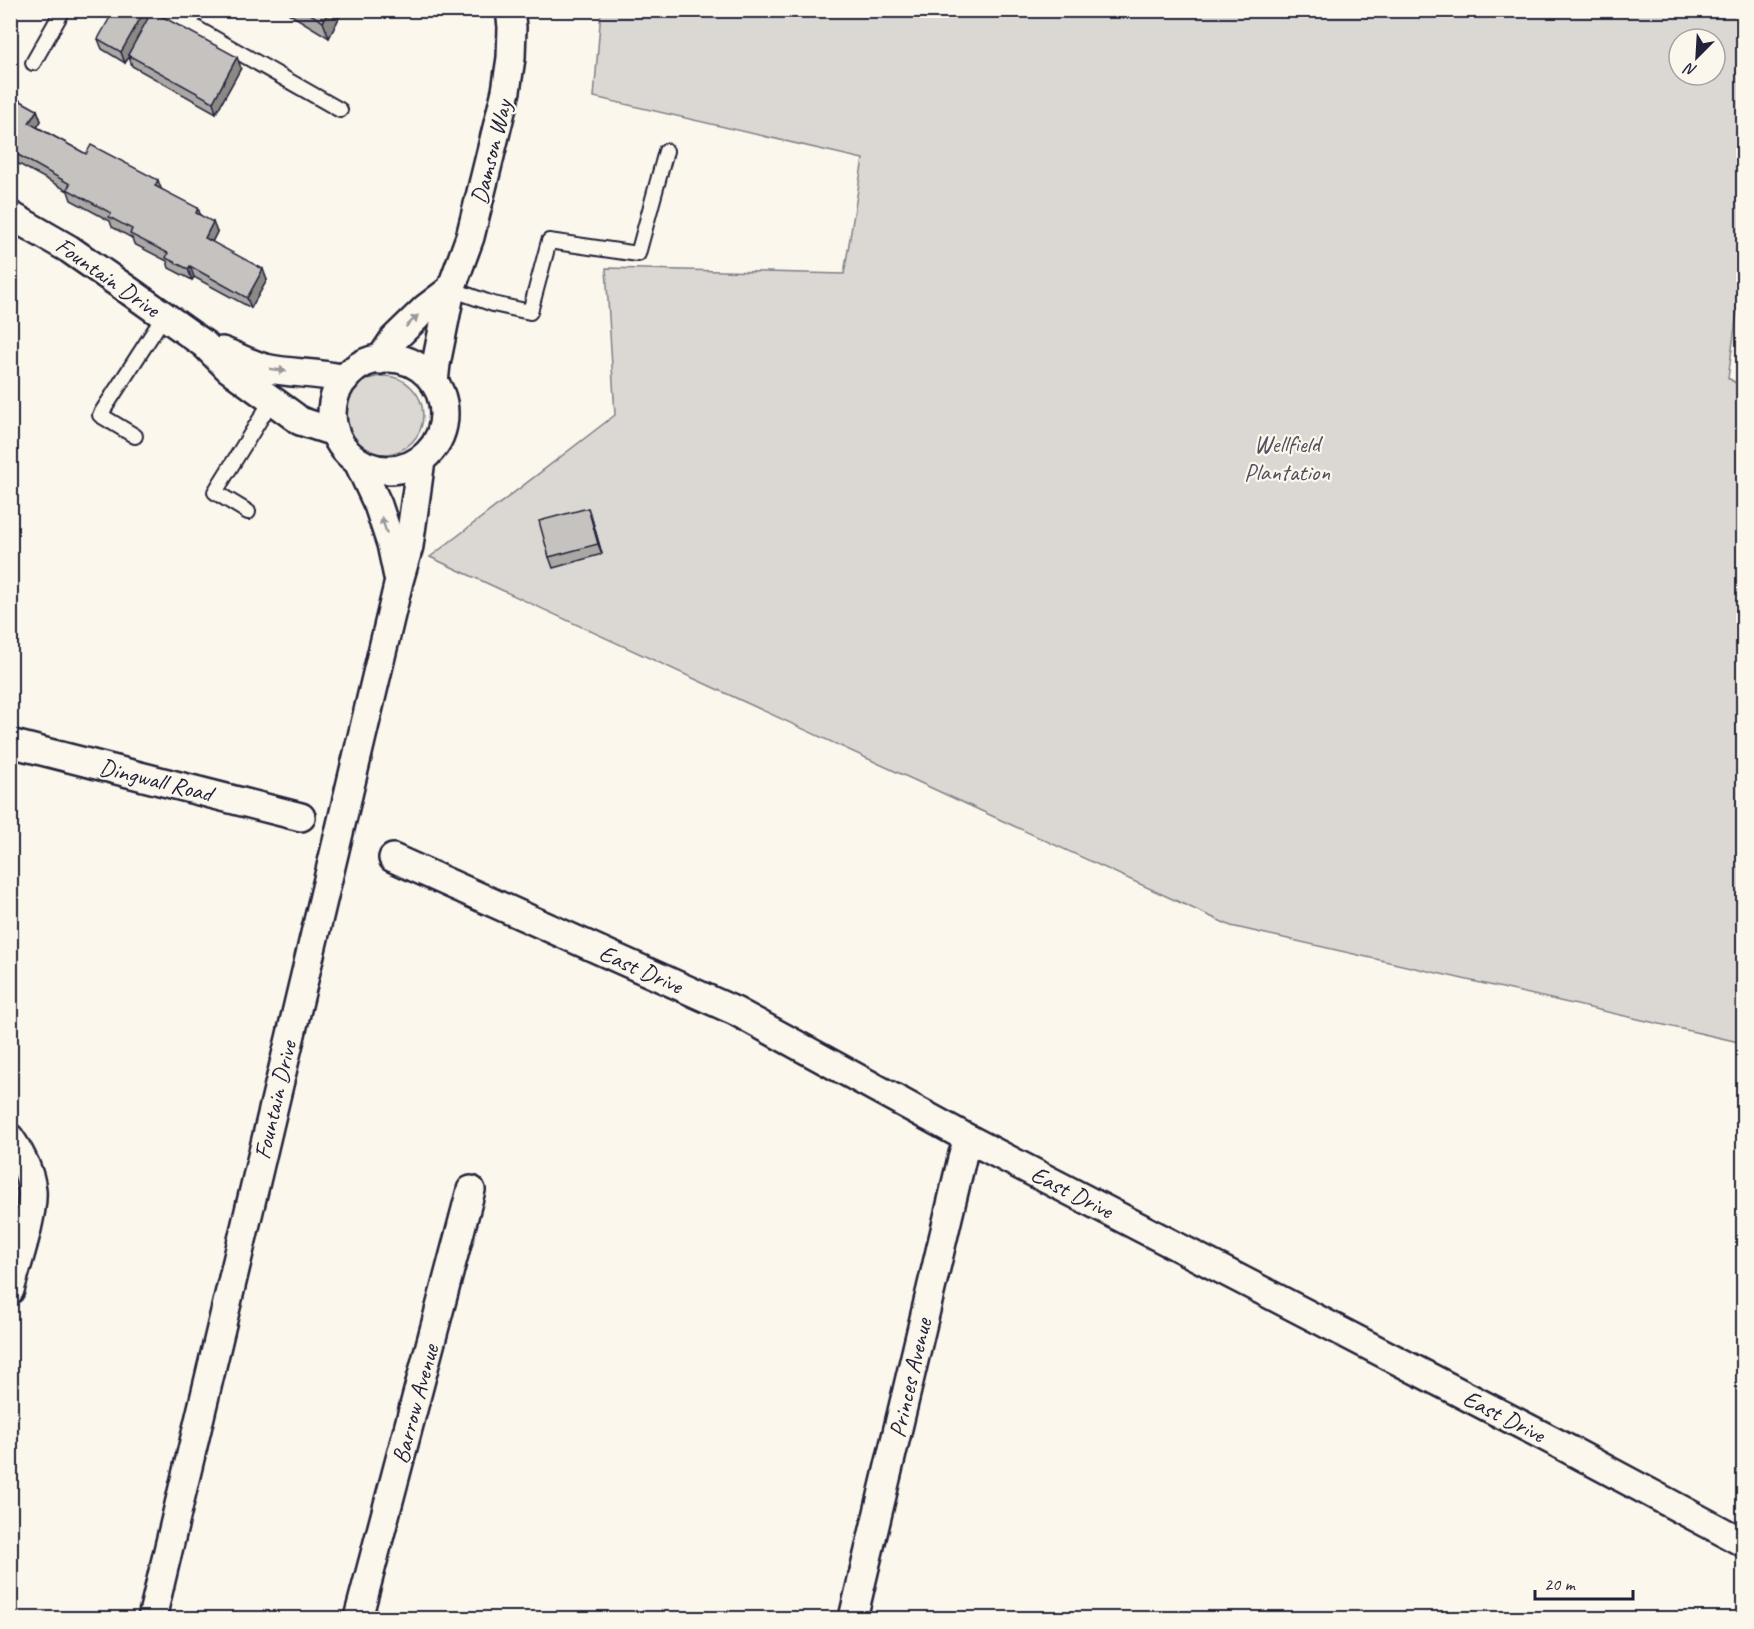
<svg xmlns="http://www.w3.org/2000/svg" width="1754" height="1629" font-family="Caveat,sans-serif">
	<style>
		.green { fill: #dbd8d3; stroke: #7e7d87; stroke-width: 1.5; fill-rule: evenodd }
		.lines { fill: none; stroke-linecap: round; stroke-linejoin: round }
		.lane-casing { stroke: #22223b; stroke-width: 18 }
		.street-casing { stroke: #22223b; stroke-width: 32 }
		.lane { stroke: #fbf7ec; stroke-width: 14 }
		.street { stroke: #fbf7ec; stroke-width: 27 }
		.wall { fill: #aaa7a5; stroke: #22223b; stroke-width: 1.5 }
		.shaded-wall { fill: #8b8886; stroke: #22223b; stroke-width: 1.5 }
		.building { fill: #c6c2c0; stroke: #22223b; stroke-width: 1.5 }
		.oneway { fill: #99979c }
		.labels { text-anchor: middle; dominant-baseline: central; stroke-width: 4.5; stroke-linejoin: round; paint-order: stroke }
		.street-label { font-size: 24px; fill: #22223b; stroke: #fbf7ec }
		.park-label { font-size: 24px; fill: #505061; stroke: #fbf7ec }
	</style>
	<rect width="100%" height="100%" fill="#fbf7ec"/>
	<filter id="ink" filterUnits="userSpaceOnUse"><feTurbulence type="fractalNoise" baseFrequency=".0167" numOctaves="2"/><feDisplacementMap in="SourceGraphic" scale="12" xChannelSelector="R" yChannelSelector="G"/><feConvolveMatrix kernelMatrix="1 2 1 2 8 2 1 2 1" color-interpolation-filters="sRGB"/></filter>
	<g filter="url(#ink)">
		<g class="green">
			<path d="M601,11H1743L1744,261L1728,378L1744,388L1743,1043L1231,926L430,557L615,415L606,268L844,274L863,159L594,97ZM1679,39H1715V75H1679Z"/>
			<circle cx="384" cy="415" r="39"/>
		</g>
		<g class="lines">
			<defs>
				<g id="lane">
					<polyline points="166,10 189,24"/>
					<polyline points="197,10 189,24 340,110"/>
					<polyline points="33,63 63,10"/>
					<polyline points="451,289 493,304 530,312 549,241 638,254 666,151"/>
					<polyline points="135,436 100,415 164,316"/>
					<polyline points="248,512 215,492 272,400"/>
				</g>
				<g id="street">
					<polyline points="10,215 69,249 128,290 204,344 228,368 295,417 300,421 334,432"/>
					<path d="M222,351C236,356 250,364 265,368C291,374 318,372 344,379"/>
					<circle cx="388" cy="414" r="56"/>
					<polyline points="380,360 394,339 426,308 451,289"/>
					<polyline points="434,382 436,364 451,289 470,237 506,91 511,58 512,27 510,10"/>
					<polyline points="358,462 378,505 391,544 398,577"/>
					<polyline points="10,743 301,817"/>
					<polyline points="393,858 735,1011 969,1139 1555,1442 1744,1543"/>
					<path d="M10,1138C21,1154 30,1171 32,1190C34,1215 17,1264 10,1290"/>
					<polyline points="152,1618 399,581 409,546 421,460"/>
					<polyline points="358,1618 471,1190"/>
					<polyline points="853,1618 963,1154 969,1139"/>
				</g>
			</defs>
			<use href="#lane" class="lane-casing"/>
			<use href="#street" class="street-casing"/>
			<use href="#lane" class="lane"/>
			<use href="#street" class="street"/>
		</g>
		<g class="wall">
			<polygon points="150,10 151,13 241,68 216,113 132,66 129,57 125,63 102,49 98,39"/>
			<polygon points="283,10 343,10 329,38"/>
			<polygon points="10,95 37,110 41,121 37,127 86,154 161,189 201,216 217,232 212,242 267,280 251,308 194,277 192,280 169,268 167,261 134,244 132,238 112,227 110,221 71,200 68,191 17,163 15,166 10,164"/>
			<polygon points="592,519 602,554 553,568 549,557"/>
		</g>
		<g class="shaded-wall">
			<polygon points="145,10 150,10 152,15 128,55 129,57 125,63 121,52"/>
			<polygon points="329,10 343,10 329,38 323,22"/>
			<polygon points="237,57 241,68 216,113 213,102"/>
			<polygon points="37,110 41,121 33,134 29,123"/>
			<polygon points="13,152 17,163 15,166 11,156"/>
			<polygon points="158,180 162,191 155,186"/>
			<polygon points="198,208 202,219 196,213"/>
			<polygon points="213,222 217,232 209,248 205,238"/>
			<polygon points="190,266 194,277 192,280 188,269"/>
			<polygon points="263,269 267,280 251,308 247,298"/>
			<polygon points="588,508 592,519 602,554 598,544"/>
		</g>
		<g class="building">
			<polygon points="114,10 145,10 121,52 98,39"/>
			<polygon points="304,10 329,10 323,22"/>
			<polygon points="152,11 237,57 213,102 128,55"/>
			<polygon points="10,95 37,110 29,123 86,154 91,145 158,180 155,186 198,208 196,213 213,222 205,238 263,269 247,298 190,266 188,269 166,258 168,253 130,234 132,229 109,217 111,213 67,189 70,184 13,152 10,155"/>
			<polygon points="588,508 598,544 549,557 539,521"/>
		</g>
		<defs><path id="oneway-solid" d="M-6-.8H1V-3.2L6.5 0L1 3.2V.8H-6Z" transform="scale(1.5)"/></defs>
		<g class="oneway">
			<use href="#oneway-solid" transform="translate(412 321) rotate(-44)"/>
			<use href="#oneway-solid" transform="translate(278 370) rotate(8)"/>
			<use href="#oneway-solid" transform="translate(384 525) rotate(-108)"/>
		</g>
	</g>
	<g class="labels">
		<g class="street-label">
			<text transform="translate(491 152) rotate(-76)">Damson Way</text>
			<text transform="translate(108 277) rotate(35)">Fountain Drive</text>
			<text transform="translate(156 780) rotate(14)">Dingwall Road</text>
			<text transform="translate(641 969) rotate(24)">East Drive</text>
			<text transform="translate(275 1100) rotate(-77)">Fountain Drive</text>
			<text transform="translate(1072 1192) rotate(27)">East Drive</text>
			<text transform="translate(910 1378) rotate(-77)">Princes Avenue</text>
			<text transform="translate(415 1404) rotate(-75)">Barrow Avenue</text>
			<text transform="translate(1504 1416) rotate(27)">East Drive</text>
		</g>
		<g class="park-label">
			<text x="1287" y="444">Wellfield<tspan x="1287" dy="28">Plantation</tspan></text>
		</g>
	</g>
	<rect width="1754" height="1629" fill="none" stroke="#fbf7ec" stroke-width="36"/>
	<rect x="18" y="18" width="1718" height="1593" fill="none" stroke="#22223b" stroke-width="2" filter="url(#ink)"/>
	<g transform="translate(1697 57) rotate(204)"><circle r="28" fill="#fbf7ec" stroke="#a4a2a5" stroke-width="1.5"/>
	<path d="M0-4.5L10 22L0 15L-10 22Z" fill="#22223b"/>
	<text y="-9" font-size="16" font-weight="bold" text-anchor="middle" fill="#22223b">N</text>
	</g>
	<path d="M1535 1590v9h98v-9" fill="none" stroke="#22223b" stroke-width="3"/>
	<text x="1544" y="1590" font-size="18" fill="#22223b" stroke="#fbf7ec" stroke-width="4.5" paint-order="stroke">20 m</text>
</svg>
